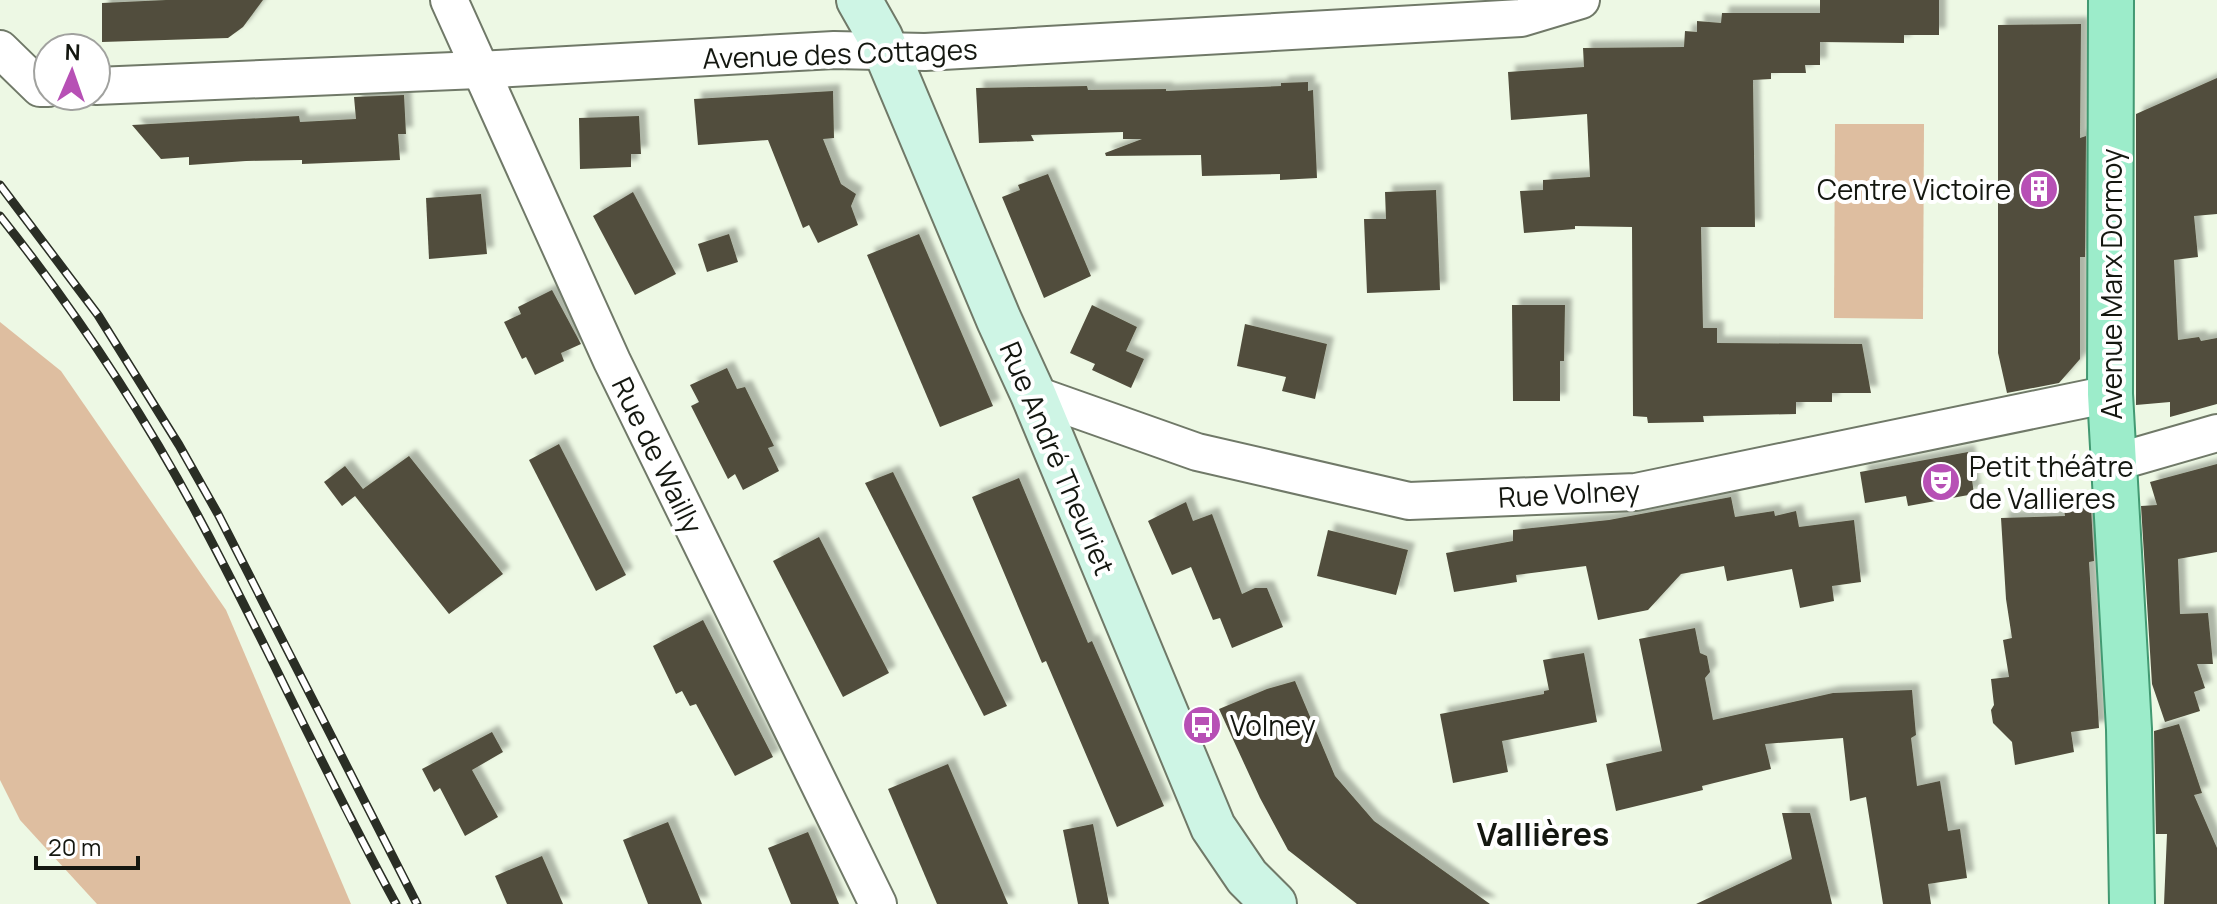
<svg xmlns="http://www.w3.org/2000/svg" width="2217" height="904" font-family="Manrope,sans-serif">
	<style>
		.green { fill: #debea0 }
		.building { fill: #514e3c; filter: url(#shadow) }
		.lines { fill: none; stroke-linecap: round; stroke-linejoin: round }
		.street-casing { stroke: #707968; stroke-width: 40 }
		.secondary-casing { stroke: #707968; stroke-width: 48 }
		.primary-casing { stroke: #429972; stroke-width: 48 }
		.street { stroke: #fff; stroke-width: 36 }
		.secondary { stroke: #cef5e5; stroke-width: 44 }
		.primary { stroke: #9cecca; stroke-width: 44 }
		.rail-casing { stroke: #2a2e25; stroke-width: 9 }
		.rail { stroke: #fff; stroke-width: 6; stroke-dasharray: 18; stroke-linecap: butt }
		.labels { text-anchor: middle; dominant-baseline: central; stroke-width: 8; stroke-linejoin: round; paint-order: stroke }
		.street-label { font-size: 28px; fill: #141710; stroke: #fff }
		.poi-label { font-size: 28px; fill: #141710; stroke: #fff; text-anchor: start }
		.quarter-label { font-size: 32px; font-weight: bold; fill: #141710; stroke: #fff }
	</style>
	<defs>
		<filter id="shadow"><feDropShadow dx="7" dy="-7" stdDeviation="2" flood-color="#0004"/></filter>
	</defs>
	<rect width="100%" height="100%" fill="#edf8e4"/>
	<g class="green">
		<polygon points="1835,124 1924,124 1923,319 1834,318"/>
		<polygon points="0,322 61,371 226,610 351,904 97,904 20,820 0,780"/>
	</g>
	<g class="building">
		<polygon points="166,0 263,0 243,27 228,38 102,42 102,3"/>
		<polygon points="1820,0 1939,0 1939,35 1904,35 1904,43 1820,42 1820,65 1805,65 1806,73 1771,73 1771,79 1753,80 1755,227 1701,227 1703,328 1717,328 1717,343 1862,344 1871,393 1832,393 1832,402 1796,402 1796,414 1703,416 1704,422 1648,423 1647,417 1633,416 1632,227 1575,226 1575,229 1524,233 1520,191 1543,190 1543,180 1590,177 1587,114 1511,120 1508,72 1584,67 1583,48 1684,47 1685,31 1697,32 1697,21 1721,23 1722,13 1820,13"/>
		<polygon points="2081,24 2080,138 2086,136 2085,257 2080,257 2080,359 2059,383 2007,393 1998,353 1998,25"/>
		<polygon points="2217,78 2217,214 2194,216 2198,257 2174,260 2178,340 2199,337 2201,341 2217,338 2217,404 2170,417 2170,402 2136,405 2136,114"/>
		<polygon points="1308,82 1308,91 1313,90 1317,178 1280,180 1280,174 1202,176 1201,155 1106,156 1105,153 1142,139 1123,139 1123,132 1031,135 1034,141 979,143 976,88 1087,86 1088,90 1166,89 1166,91 1281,86 1281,83"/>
		<polygon points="833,91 834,138 823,139 841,184 856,194 851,206 858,225 818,243 809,225 803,228 768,140 698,145 694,99"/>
		<polygon points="404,95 406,134 398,134 400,160 302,164 302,160 246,161 189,165 189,157 161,159 132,125 299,116 300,122 356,119 354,97"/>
		<polygon points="639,116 641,154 631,154 631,167 580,169 579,118"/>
		<polygon points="1048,174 1091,276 1044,298 1002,197 1020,190 1018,185"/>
		<polygon points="1436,190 1440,290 1367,293 1364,219 1386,219 1385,192"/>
		<polygon points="633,192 676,274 635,295 593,216"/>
		<polygon points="481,194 487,254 429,259 426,198"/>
		<polygon points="729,234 738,262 707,272 698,244"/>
		<polygon points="919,234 993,406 940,427 867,255"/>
		<polygon points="552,290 581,344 561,353 564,361 535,375 526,357 522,359 504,322 521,314 518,307"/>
		<polygon points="1092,305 1137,327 1126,351 1144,359 1131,388 1092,370 1095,364 1070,353"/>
		<polygon points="1512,305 1565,305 1564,361 1560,361 1560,401 1513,401"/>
		<polygon points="1245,324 1327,344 1315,399 1282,391 1286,377 1237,366"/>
		<polygon points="727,368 737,389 745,387 774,446 768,448 779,471 743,490 735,474 728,479 691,406 699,402 690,385"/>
		<polygon points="559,444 626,575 596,591 529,460"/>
		<polygon points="1968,452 1974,494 1908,506 1906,496 1865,503 1860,472"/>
		<polygon points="409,456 503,574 449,614 355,496 342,506 324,482 345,466 363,489"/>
		<polygon points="2217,464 2217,552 2178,559 2180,614 2208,613 2213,664 2197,664 2205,688 2194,692 2200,711 2165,722 2152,684 2141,506 2157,505 2150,482"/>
		<polygon points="893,472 1007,706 984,716 865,483"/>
		<polygon points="1019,478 1088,643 1092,641 1164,806 1117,827 1046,661 1042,663 972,497"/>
		<polygon points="1731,497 1735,517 1774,511 1775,516 1796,511 1799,527 1854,520 1861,582 1832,586 1834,601 1800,608 1792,569 1727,581 1724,566 1681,574 1648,610 1598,620 1586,566 1516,575 1517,582 1454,592 1446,553 1513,541 1513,530 1609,520"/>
		<polygon points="1186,502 1193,521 1212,514 1242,594 1255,588 1267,588 1283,627 1232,648 1220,618 1213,620 1191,567 1172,575 1148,521"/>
		<polygon points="2091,508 2094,561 2089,562 2099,728 2071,732 2074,752 2015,765 2012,742 1993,723 1991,710 1994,705 1991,679 2009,677 2003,640 2012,638 2006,599 2001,518 2065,516 2064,509"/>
		<polygon points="1328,530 1408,550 1396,595 1317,576"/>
		<polygon points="819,537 889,673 843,697 773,561"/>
		<polygon points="703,620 773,757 735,776 696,704 690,706 682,691 676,694 653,646"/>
		<polygon points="1695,628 1700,653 1707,656 1710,672 1705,678 1713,720 1833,693 1912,690 1916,735 1911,738 1917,786 1940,781 1948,831 1960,829 1967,878 1928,884 1931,904 1883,904 1866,797 1850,801 1843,738 1765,744 1771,769 1702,786 1703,790 1616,811 1606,764 1662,751 1639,639"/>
		<polygon points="1584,653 1597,722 1502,741 1508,772 1453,783 1440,714 1544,694 1544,691 1549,690 1543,660"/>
		<polygon points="1295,681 1335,776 1374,821 1490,904 1357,904 1288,850 1260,798 1219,709 1267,689"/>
		<polygon points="2179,724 2202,793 2194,795 2217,848 2217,904 2164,904 2167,834 2156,834 2154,731"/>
		<polygon points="492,732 503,752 472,770 498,817 465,836 440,788 434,792 422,769"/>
		<polygon points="948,764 1008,904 937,904 888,789"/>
		<polygon points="1782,813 1810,813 1832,904 1696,904 1792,859"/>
		<polygon points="668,822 702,904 648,904 623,840"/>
		<polygon points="1093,824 1109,904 1078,904 1063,830"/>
		<polygon points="808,832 829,880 839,904 791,904 768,848"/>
		<polygon points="542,856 563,904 507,904 495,876"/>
	</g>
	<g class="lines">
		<defs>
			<g id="street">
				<polyline points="449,0 612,361 878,904"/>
				<polyline points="0,49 40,88 48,88"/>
				<polyline points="96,86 478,70 834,50 925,52 1521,18 1581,0"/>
				<polyline points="1033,394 1197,452 1409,501 1636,492 2110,394"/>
				<polyline points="2113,463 2217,433"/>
			</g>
			<polyline id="secondary" points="859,0 880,37 999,320 1033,394 1213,827 1247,877 1274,904"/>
			<polyline id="primary" points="2111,0 2110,394 2129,729 2132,904"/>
		</defs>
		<use href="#street" class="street-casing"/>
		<use href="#secondary" class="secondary-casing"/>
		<use href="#primary" class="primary-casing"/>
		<use href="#street" class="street"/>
		<use href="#secondary" class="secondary"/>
		<use href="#primary" class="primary"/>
		<defs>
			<g id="rail">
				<polyline points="0,185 98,315 179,445 218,514 417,904"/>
				<path d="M0,216C74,309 141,410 197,514C266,643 326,776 396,904"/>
			</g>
		</defs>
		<use href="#rail" class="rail-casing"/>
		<use href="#rail" class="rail"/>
	</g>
	<defs>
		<symbol id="building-disc" viewBox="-11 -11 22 22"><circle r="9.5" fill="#b750b5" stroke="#fff"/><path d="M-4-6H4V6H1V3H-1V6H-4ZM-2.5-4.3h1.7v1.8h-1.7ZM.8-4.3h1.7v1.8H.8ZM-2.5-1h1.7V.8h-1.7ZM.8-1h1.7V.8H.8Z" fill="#fff"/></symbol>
		<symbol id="theatre-disc" viewBox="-11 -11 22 22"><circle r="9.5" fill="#b750b5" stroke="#fff"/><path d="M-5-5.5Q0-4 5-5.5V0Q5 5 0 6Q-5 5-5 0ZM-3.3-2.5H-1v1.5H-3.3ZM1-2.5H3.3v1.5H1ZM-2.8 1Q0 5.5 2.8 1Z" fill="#fff"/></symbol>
		<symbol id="bus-disc" viewBox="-11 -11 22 22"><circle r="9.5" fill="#b750b5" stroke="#fff"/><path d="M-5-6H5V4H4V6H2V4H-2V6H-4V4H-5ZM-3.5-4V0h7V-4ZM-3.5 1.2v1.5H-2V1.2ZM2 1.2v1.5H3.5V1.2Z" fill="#fff"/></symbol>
	</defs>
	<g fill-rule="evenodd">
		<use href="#building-disc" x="2017" y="167" width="44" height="44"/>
		<use href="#theatre-disc" x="1919" y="460" width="44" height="44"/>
		<use href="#bus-disc" x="1180" y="703" width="44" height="44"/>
	</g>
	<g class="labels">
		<g class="street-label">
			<text transform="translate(840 53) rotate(-2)">Avenue des Cottages</text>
			<text transform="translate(2111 284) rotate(-90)">Avenue Marx Dormoy</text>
			<text transform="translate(658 455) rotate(64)">Rue de Wailly</text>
			<text transform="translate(1058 458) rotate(67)">Rue André Theuriet</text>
			<text transform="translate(1569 493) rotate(-3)">Rue Volney</text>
		</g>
		<g class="poi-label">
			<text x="2011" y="189" text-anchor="end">Centre Victoire</text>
			<text x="1969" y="466">Petit théâtre<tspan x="1969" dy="32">de Vallieres</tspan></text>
			<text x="1230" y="725">Volney</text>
		</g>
		<g class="quarter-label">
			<text x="1543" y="834">Vallières</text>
		</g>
	</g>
	<g transform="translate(72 72) rotate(2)"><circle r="38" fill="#ffffff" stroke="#a1a29f" stroke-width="2"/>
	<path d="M0-6L14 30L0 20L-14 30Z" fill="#b750b5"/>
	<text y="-12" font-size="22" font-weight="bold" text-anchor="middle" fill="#141710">N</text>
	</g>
	<path d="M36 856v12h102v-12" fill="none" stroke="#141710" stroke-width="4"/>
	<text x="48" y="856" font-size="24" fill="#141710" stroke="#ffffff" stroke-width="6" paint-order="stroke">20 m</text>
</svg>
